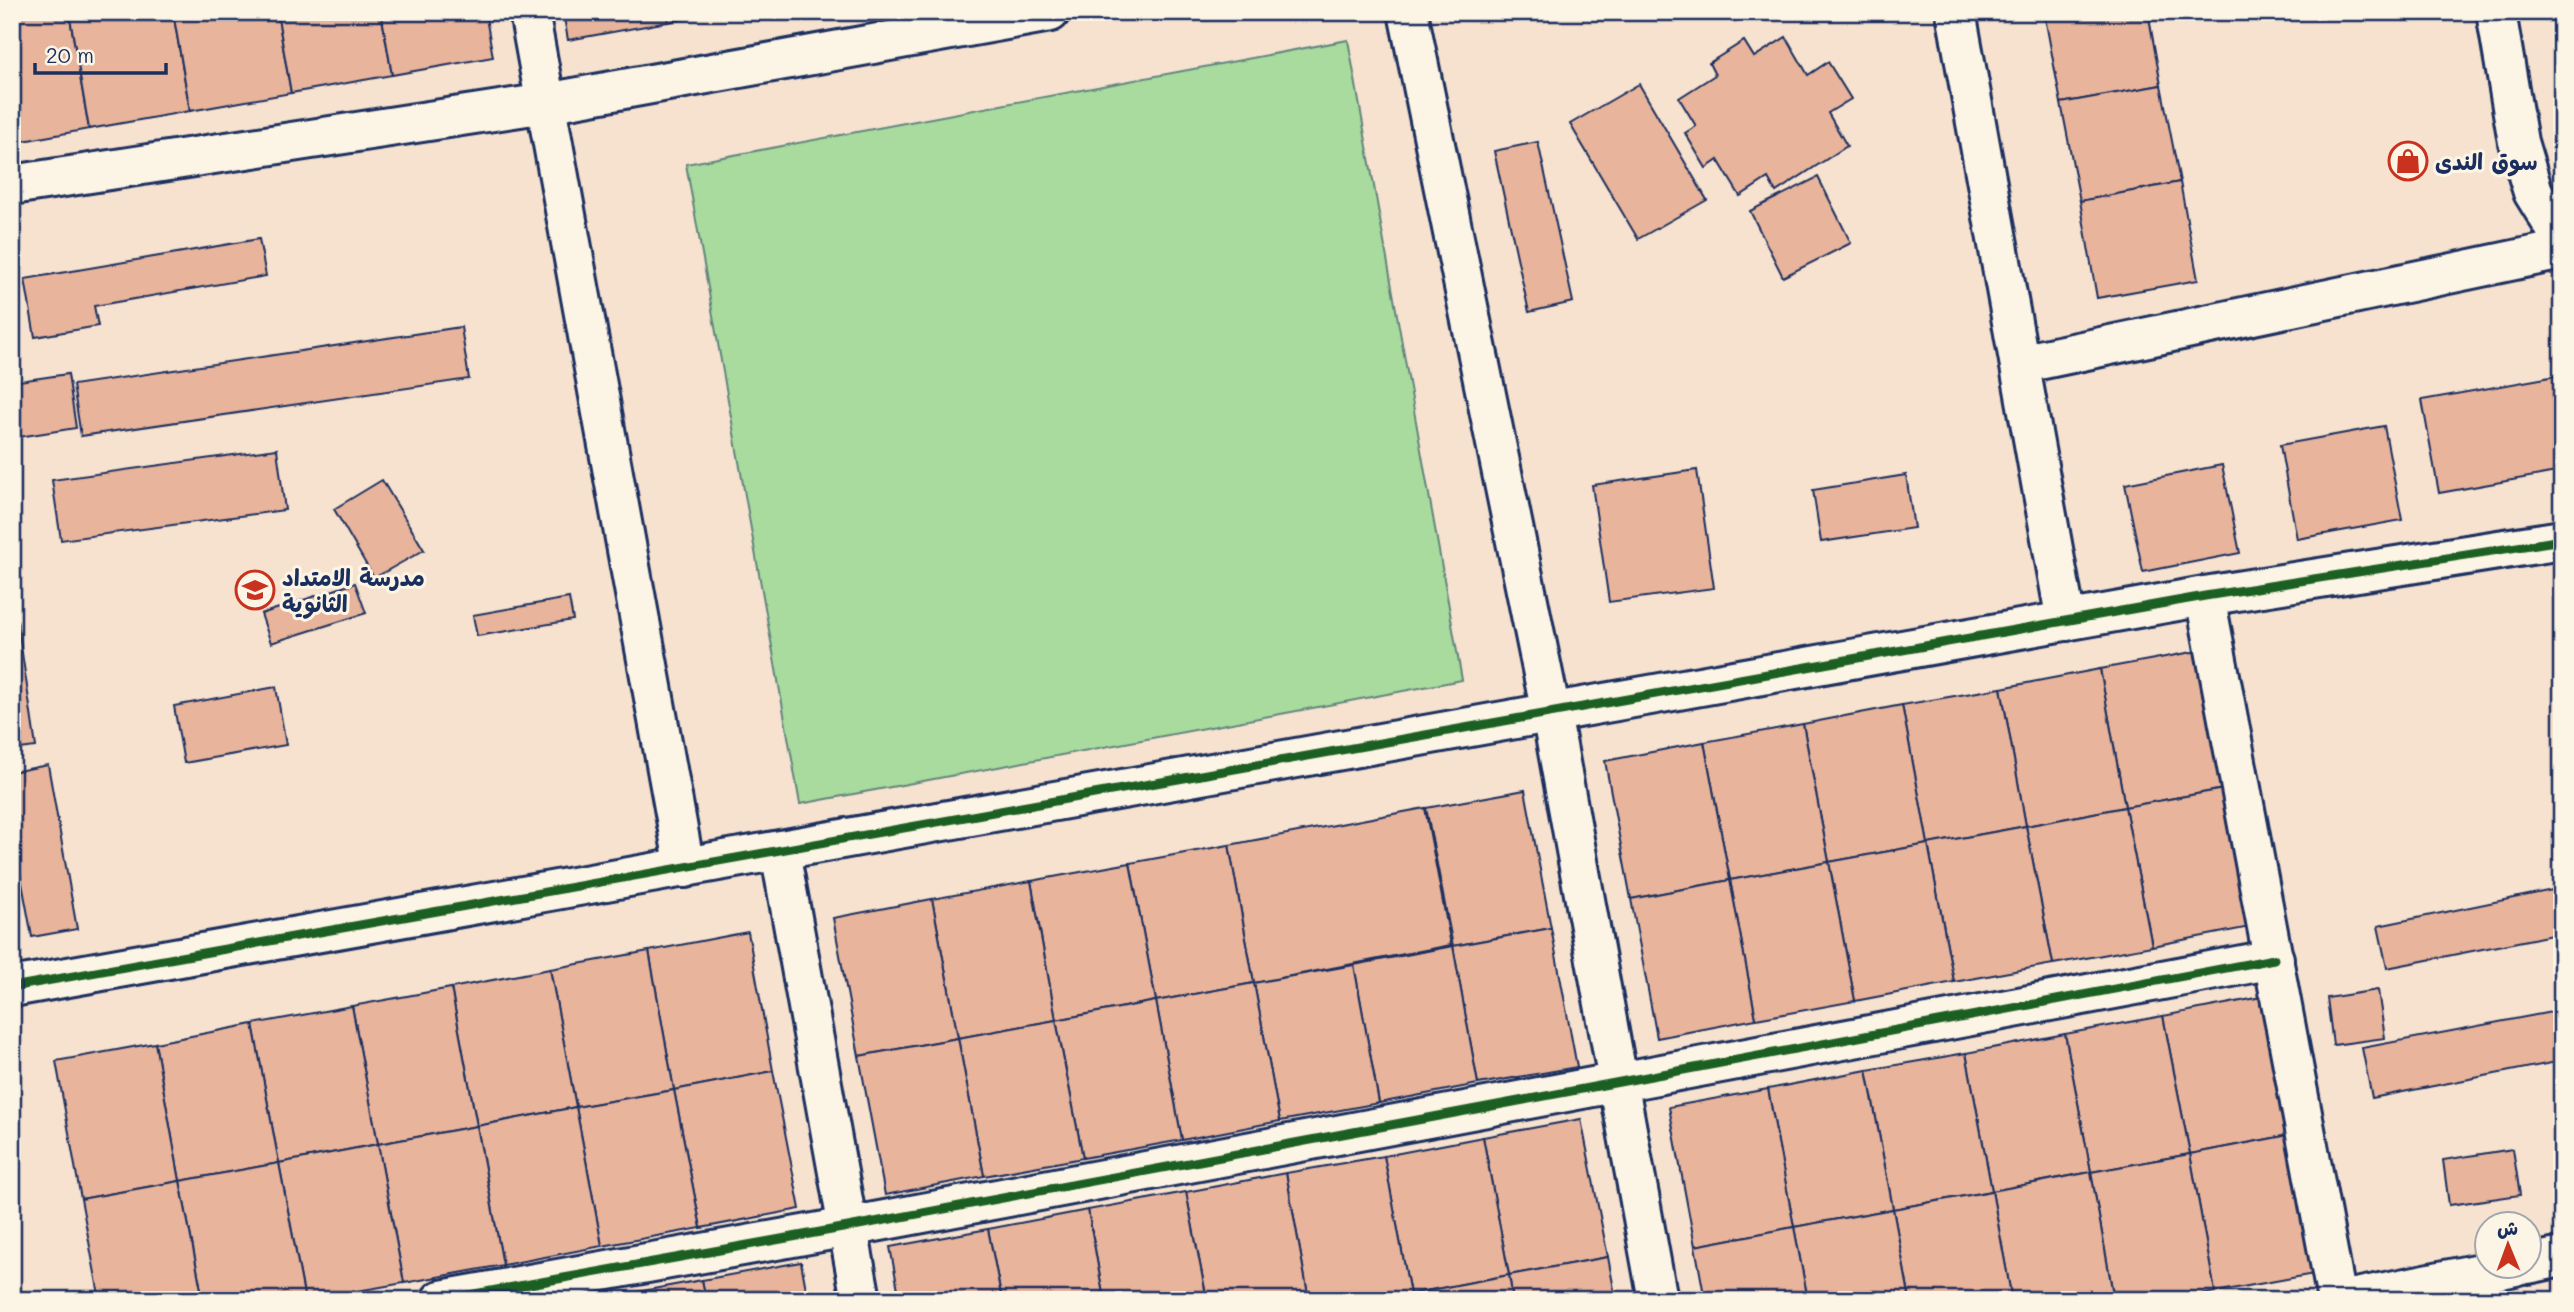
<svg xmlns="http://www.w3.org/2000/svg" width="2574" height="1312" font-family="Mali,'Playpen Sans Arabic',sans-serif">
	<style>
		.green { fill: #a8db9d; stroke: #62857e; stroke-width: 2 }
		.building { fill: #e8b49b; stroke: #1b2f5e; stroke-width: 2 }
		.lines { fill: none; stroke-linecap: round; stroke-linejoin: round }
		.street-casing { stroke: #1b2f5e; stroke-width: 44 }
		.street { stroke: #fcf5e5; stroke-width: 38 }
		.cycleway-casing { stroke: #fcf5e5; stroke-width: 13 }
		.cycleway { stroke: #1b5e20; stroke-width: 9 }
		.labels { text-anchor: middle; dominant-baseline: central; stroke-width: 6; stroke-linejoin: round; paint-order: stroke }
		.poi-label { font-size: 23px; font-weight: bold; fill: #1b2f5e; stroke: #fcf5e5; text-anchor: start }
	</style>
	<rect width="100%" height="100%" fill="#f6e2cf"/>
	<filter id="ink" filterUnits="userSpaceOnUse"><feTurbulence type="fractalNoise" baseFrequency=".0143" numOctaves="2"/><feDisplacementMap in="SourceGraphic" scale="14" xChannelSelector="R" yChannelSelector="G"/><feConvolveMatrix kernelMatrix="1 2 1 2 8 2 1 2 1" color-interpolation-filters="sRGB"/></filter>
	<g filter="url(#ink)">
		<polygon class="green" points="1348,40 1462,680 800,804 686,164"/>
		<g class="building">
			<polygon points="12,12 69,12 89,129 12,143"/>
			<polygon points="69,12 173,12 190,111 89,129"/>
			<polygon points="173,12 277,12 291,93 190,111"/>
			<polygon points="277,12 381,12 392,75 291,93"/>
			<polygon points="381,12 485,12 493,57 392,75"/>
			<polygon points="563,12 667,12 668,22 568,40"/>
			<polygon points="667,12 721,12 668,22"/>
			<polygon points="2044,12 2148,12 2161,85 2061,103"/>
			<polygon points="1786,37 1808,75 1828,62 1851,99 1828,113 1847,146 1776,192 1768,178 1740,196 1718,160 1706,168 1685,133 1696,126 1679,98 1715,75 1709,63 1744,41 1754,57"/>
			<polygon points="1639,84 1707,200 1638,239 1570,124"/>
			<polygon points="2161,85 2180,182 2080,201 2061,103"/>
			<polygon points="1538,142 1573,302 1529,312 1494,151"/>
			<polygon points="1818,177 1851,243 1783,277 1750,211"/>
			<polygon points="2180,182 2198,280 2097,298 2080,201"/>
			<polygon points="259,239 266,276 94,306 98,326 35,337 25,279"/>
			<polygon points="461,327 469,379 81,436 73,385"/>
			<polygon points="68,374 76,428 12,438 12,382"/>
			<polygon points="2562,375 2562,471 2439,493 2422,400"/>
			<polygon points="2384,426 2402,520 2297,539 2280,445"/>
			<polygon points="277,449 285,510 61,540 52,480"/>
			<polygon points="2222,465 2240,553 2143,572 2125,484"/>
			<polygon points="1697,470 1714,588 1609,602 1592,485"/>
			<polygon points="1906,475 1914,528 1821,542 1813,490"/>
			<polygon points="382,480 424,550 374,578 334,509"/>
			<polygon points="355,583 366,613 271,643 261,614"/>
			<polygon points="12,586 36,747 12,750"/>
			<polygon points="569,598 573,620 477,636 473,615"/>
			<polygon points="2198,651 2224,789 2125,807 2100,669"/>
			<polygon points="2100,669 2125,807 2026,826 2001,688"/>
			<polygon points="276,687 286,745 184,763 174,706"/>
			<polygon points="2001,688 2026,826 1928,844 1902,705"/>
			<polygon points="1902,705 1928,844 1829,862 1803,724"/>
			<polygon points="1803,724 1829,862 1730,880 1704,742"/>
			<polygon points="1704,742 1730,880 1631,899 1605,761"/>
			<polygon points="48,765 77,929 32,937 12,829 12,772"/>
			<polygon points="2224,789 2250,927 2152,946 2125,807"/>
			<polygon points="1525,790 1551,928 1453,946 1426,808"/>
			<polygon points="2125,807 2152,946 2053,964 2026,826"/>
			<polygon points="1425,808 1451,945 1254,983 1229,845"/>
			<polygon points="2026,826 2053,964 1954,982 1928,844"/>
			<polygon points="1928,844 1954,982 1855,1001 1829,862"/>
			<polygon points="1229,845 1254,983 1156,1001 1130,863"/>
			<polygon points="1829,862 1855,1001 1756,1019 1730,880"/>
			<polygon points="1130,863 1156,1001 1056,1020 1031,881"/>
			<polygon points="1730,880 1756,1019 1657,1038 1631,899"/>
			<polygon points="1031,881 1056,1020 958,1038 932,899"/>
			<polygon points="2562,888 2562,933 2387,968 2378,926"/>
			<polygon points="932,899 958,1038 859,1056 833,918"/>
			<polygon points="1551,928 1577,1067 1478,1084 1453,946"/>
			<polygon points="748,932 773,1071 674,1090 649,951"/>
			<polygon points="1453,946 1478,1084 1379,1103 1354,965"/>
			<polygon points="649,951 674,1090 576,1107 550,969"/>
			<polygon points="1354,965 1379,1103 1280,1121 1254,983"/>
			<polygon points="550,969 576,1107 477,1126 451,988"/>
			<polygon points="1254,983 1280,1121 1182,1140 1156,1001"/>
			<polygon points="451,988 477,1126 378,1144 352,1006"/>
			<polygon points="2378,990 2385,1038 2333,1045 2327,998"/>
			<polygon points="2262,997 2289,1135 2190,1154 2163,1016"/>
			<polygon points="1156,1001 1182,1140 1083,1158 1056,1020"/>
			<polygon points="352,1006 378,1144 279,1163 253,1024"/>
			<polygon points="2562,1010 2562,1061 2372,1098 2362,1048"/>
			<polygon points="2163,1016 2190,1154 2091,1172 2065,1034"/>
			<polygon points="1056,1020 1083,1158 984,1176 958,1038"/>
			<polygon points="253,1024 279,1163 180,1181 155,1043"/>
			<polygon points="2065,1034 2091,1172 1992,1191 1966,1053"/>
			<polygon points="958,1038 984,1176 885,1195 859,1056"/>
			<polygon points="155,1043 180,1181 81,1199 56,1061"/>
			<polygon points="1966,1053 1992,1191 1893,1209 1867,1070"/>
			<polygon points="1867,1070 1893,1209 1794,1227 1768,1089"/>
			<polygon points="773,1071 800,1209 701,1228 674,1090"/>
			<polygon points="1768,1089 1794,1227 1695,1246 1669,1107"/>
			<polygon points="674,1090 701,1228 602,1246 576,1107"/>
			<polygon points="576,1107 602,1246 503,1265 477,1126"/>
			<polygon points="1581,1119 1608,1257 1509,1275 1483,1137"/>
			<polygon points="477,1126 503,1265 404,1283 378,1144"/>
			<polygon points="2289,1135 2314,1274 2215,1292 2190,1154"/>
			<polygon points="1483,1137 1509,1275 1410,1294 1384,1156"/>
			<polygon points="378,1144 404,1283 305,1300 279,1163"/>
			<polygon points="2513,1149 2520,1195 2449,1205 2443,1160"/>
			<polygon points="2190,1154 2215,1292 2174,1300 2114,1300 2091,1172"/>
			<polygon points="1384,1156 1410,1294 1378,1300 1309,1300 1286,1173"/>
			<polygon points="279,1163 305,1300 203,1300 180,1181"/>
			<polygon points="2091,1172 2114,1300 2012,1300 1992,1191"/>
			<polygon points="1286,1173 1309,1300 1207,1300 1186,1192"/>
			<polygon points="180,1181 203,1300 100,1300 81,1199"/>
			<polygon points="1992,1191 2012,1300 1910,1300 1893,1209"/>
			<polygon points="1186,1192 1207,1300 1104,1300 1088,1210"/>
			<polygon points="1893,1209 1910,1300 1808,1300 1794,1227"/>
			<polygon points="1088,1210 1104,1300 1002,1300 988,1229"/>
			<polygon points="1794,1227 1808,1300 1705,1300 1695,1246"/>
			<polygon points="988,1229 1002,1300 900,1300 890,1247"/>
			<polygon points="1608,1257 1616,1300 1513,1300 1509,1275"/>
			<polygon points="801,1262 808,1300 706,1300 702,1280"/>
			<polygon points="1509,1275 1513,1300 1411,1300 1410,1294"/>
			<polygon points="702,1280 706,1300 604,1300 604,1298"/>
			<polygon points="1410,1294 1411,1300 1378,1300"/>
		</g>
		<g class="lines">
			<defs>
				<g id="street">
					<polyline points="529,12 685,868"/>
					<polyline points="1408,12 1551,713 1658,1300"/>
					<polyline points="1956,12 2066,621"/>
					<polyline points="2496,12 2518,142 2533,192 2562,239"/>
					<polyline points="12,185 546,103 1050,12"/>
					<polyline points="2020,364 2562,250"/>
					<polyline points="2205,596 2337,1300"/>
					<polyline points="780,851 861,1300"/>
					<polyline points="12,987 2205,596 2562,540"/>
					<polyline points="2528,1264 2562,1257"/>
					<polyline points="441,1300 848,1227 2274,959"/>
					<polyline points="2346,1300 2515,1266"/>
				</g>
			</defs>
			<use href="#street" class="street-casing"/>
			<use href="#street" class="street"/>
			<defs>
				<g id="cycleway">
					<polyline points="12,987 2205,596 2562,540"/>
					<polyline points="441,1300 848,1227 2274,959"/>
				</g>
			</defs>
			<use href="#cycleway" class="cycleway-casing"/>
			<use href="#cycleway" class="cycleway"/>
		</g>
	</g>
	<defs>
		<symbol id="shop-ring" viewBox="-11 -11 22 22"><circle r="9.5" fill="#fcf5e5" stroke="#c8321e" stroke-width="1.5"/><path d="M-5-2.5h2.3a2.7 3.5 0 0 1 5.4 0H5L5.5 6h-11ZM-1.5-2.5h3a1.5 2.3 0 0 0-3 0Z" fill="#c8321e"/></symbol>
		<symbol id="school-ring" viewBox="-11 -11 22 22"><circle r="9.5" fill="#fcf5e5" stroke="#c8321e" stroke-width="1.5"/><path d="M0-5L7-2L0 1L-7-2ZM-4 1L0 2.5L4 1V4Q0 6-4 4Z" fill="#c8321e"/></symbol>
	</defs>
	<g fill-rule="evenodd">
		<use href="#shop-ring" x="2386" y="139" width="44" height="44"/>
		<use href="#school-ring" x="233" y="568" width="44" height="44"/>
	</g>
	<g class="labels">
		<g class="poi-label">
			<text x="2435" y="161">سوق الندى</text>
			<text x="282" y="577">مدرسة الامتداد<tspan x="282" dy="26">الثانوية</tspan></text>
		</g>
	</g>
	<rect width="2574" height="1312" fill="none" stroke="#fcf5e5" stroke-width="42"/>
	<rect x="21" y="21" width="2532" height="1270" fill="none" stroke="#1b2f5e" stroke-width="2.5" filter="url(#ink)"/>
	<g transform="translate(2508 1245) rotate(359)"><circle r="33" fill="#fcf5e5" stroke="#a2a6af" stroke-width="2"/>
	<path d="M0-5L12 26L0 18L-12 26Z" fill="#c8321e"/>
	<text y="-10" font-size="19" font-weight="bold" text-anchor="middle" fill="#1b2f5e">ش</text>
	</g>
	<path d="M35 63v10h131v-10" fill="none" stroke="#1b2f5e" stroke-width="3.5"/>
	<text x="46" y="63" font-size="21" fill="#1b2f5e" stroke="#fcf5e5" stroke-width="5" paint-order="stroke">20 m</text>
</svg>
